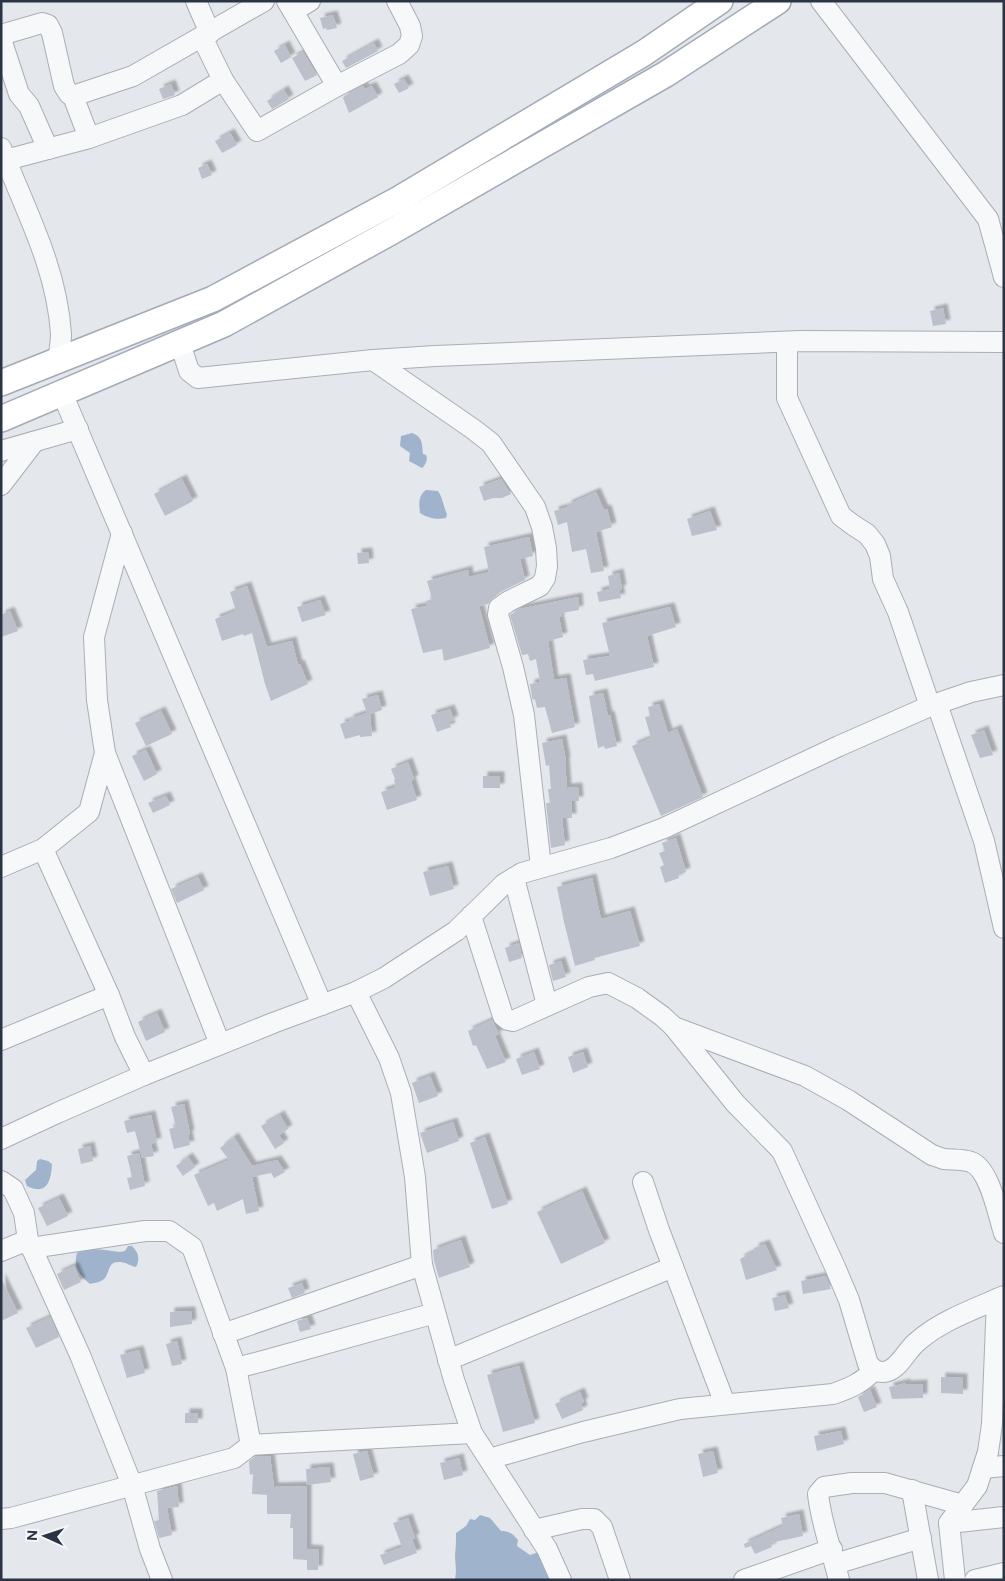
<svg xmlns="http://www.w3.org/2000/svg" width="1005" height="1581" font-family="Figtree,sans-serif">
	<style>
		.water { fill: #9fb4cc }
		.building { fill: #bbc0ca; filter: url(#shadow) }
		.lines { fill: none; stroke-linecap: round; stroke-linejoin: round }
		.minor-casing { stroke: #a9aeb7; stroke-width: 22 }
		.major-casing { stroke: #a3abb8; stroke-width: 28 }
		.minor { stroke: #f7f8fa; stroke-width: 20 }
		.major { stroke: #fff; stroke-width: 25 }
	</style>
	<defs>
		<filter id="shadow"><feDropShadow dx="4.5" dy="-4.5" stdDeviation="1" flood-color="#0004"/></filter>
	</defs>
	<rect width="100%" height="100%" fill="#e4e7ec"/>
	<g class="water">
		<path d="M412,433C423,437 422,444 423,454L426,455C428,459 426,465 422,468L409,461L410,453L400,446L401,436Z"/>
		<path d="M426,490L438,491C443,498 443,506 447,514L446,518C438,520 427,518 420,513C419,503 418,496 426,490Z"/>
		<path d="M40,1159L48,1161L52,1164C51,1181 47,1196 27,1186L25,1180L36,1170L37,1161Z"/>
		<path d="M128,1246H132C139,1253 140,1259 136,1267C130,1266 126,1262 120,1262C108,1261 110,1271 105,1278C102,1282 94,1283 90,1284C79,1275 73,1267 77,1253C89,1245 107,1251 120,1252L125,1251Z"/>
		<path d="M480,1515L490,1518L501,1531C509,1531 513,1534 518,1540L517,1546L530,1555L536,1553L543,1552L554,1580H455C457,1568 455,1564 455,1554C456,1547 456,1540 456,1533L466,1526L470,1519L475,1520Z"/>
	</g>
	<g class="building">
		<polygon points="333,15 337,28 327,30 326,28 323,29 320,18"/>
		<polygon points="374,43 378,51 346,68 342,61"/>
		<polygon points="285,45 291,57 281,63 274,51"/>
		<polygon points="303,52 317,75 305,81 292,58"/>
		<polygon points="404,79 409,88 399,93 394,84"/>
		<polygon points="171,84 175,95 163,99 159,89"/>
		<polygon points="363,86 365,89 372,86 378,97 349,113 343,98 344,96"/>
		<polygon points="284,90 289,99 272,109 267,101"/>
		<polygon points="230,133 237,145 222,153 215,141"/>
		<polygon points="207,164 212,175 202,179 198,168"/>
		<polygon points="943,308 946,324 933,326 930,311"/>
		<polygon points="182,479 193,501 165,516 154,494"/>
		<polygon points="501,479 511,494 502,498 493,498 484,501 479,487"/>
		<polygon points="596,492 604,510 607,509 612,527 596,532 604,571 591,573 586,549 572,552 567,522 558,525 554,511 568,507 567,505"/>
		<polygon points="710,511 717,530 692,536 687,519"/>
		<polygon points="529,537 533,556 520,559 525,580 502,591 492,599 488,604 479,606 490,648 444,661 442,649 423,653 411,609 427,606 426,601 432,599 427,581 468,570 469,577 489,572 484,547"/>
		<polygon points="368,552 369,563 358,564 357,553"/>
		<polygon points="619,573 622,589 619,590 621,598 599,602 597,592 610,589 608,576"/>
		<polygon points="247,586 267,647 292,641 298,665 300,664 308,684 271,701 265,684 252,633 244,636 243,634 222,641 215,619 236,611 230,592"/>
		<polygon points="578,597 579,610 561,613 562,616 559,617 563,637 548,641 554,680 566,678 575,727 552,733 545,707 537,708 535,699 533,700 532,697 530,684 540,682 536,659 530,661 528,654 522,655 510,615 519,609"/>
		<polygon points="320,600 326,615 302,622 297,607"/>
		<polygon points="670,607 676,627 647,636 654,667 595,681 593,674 586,675 583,660 610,656 602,623"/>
		<polygon points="10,611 18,631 1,637 1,615"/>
		<polygon points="603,693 608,716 610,715 617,746 605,749 604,746 598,748 589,696"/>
		<polygon points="378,695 382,710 370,714 372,736 360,737 360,735 345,739 340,724 350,721 349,719 367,713 362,699"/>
		<polygon points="659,704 668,733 677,729 703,797 661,816 632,746 651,738 645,717 650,716 648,707"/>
		<polygon points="450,709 454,720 449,722 451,727 437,732 431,715"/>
		<polygon points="161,711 172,734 146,746 135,723"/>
		<polygon points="984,730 993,755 980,758 971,735"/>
		<polygon points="562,739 566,761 565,762 567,788 578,787 579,801 571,801 572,818 562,818 565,845 551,848 546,803 550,803 548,789 551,789 549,765 546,766 542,743"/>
		<polygon points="146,750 157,774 144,781 132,756"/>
		<polygon points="408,762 414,779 411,781 417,800 387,810 381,792 396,787 394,780 395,779 391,769"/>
		<rect x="483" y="776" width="17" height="12"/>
		<polygon points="166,796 170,805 153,813 148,803"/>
		<polygon points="676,838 686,872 678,875 679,878 665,883 660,867 664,865 659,853 665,851 662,843"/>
		<polygon points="448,866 454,889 430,896 423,872"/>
		<polygon points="198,877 204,890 177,903 171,889"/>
		<polygon points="592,878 601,919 630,911 640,946 594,958 595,960 575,966 564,922 557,887"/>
		<polygon points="519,943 522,958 509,962 505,948"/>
		<polygon points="561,961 566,977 553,981 549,965"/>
		<polygon points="157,1013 165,1032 146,1041 138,1022"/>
		<polygon points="492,1020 499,1034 495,1036 506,1062 487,1069 476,1045 473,1046 468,1031"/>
		<polygon points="534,1052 540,1069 522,1075 516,1059"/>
		<polygon points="583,1052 588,1067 573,1073 568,1057"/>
		<polygon points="430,1076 438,1096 419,1103 412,1083"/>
		<polygon points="184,1104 190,1134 188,1135 190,1145 174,1149 169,1129 176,1127 171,1107"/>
		<polygon points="151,1115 157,1142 151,1144 154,1156 142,1158 135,1131 127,1133 124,1121"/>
		<polygon points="280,1115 288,1129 279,1135 284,1143 275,1149 261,1126"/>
		<polygon points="453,1122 459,1141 427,1153 420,1133"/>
		<polygon points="234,1137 252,1166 277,1160 285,1172 274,1178 271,1173 252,1177 259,1211 246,1214 243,1199 217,1211 214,1203 208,1206 194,1175 229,1160 220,1148"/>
		<polygon points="485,1137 508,1204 492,1209 470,1143"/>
		<polygon points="90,1146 93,1161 81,1164 78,1149"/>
		<polygon points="139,1153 145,1186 130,1190 127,1178 132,1177 127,1156"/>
		<polygon points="188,1157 195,1167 183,1176 176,1166"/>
		<polygon points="582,1191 605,1243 561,1264 537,1212"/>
		<polygon points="59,1198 68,1216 47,1226 38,1208"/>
		<polygon points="461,1240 470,1267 439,1278 434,1261 433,1250"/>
		<polygon points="765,1244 777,1270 746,1280 740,1259 755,1251 754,1248"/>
		<polygon points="74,1266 81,1282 64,1290 57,1274"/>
		<polygon points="826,1276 831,1289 803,1294 801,1281"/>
		<polygon points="1,1278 18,1313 1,1321"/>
		<polygon points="302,1283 305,1293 292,1298 288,1288"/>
		<polygon points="785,1295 789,1308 775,1311 772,1298"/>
		<polygon points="191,1311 192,1324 170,1327 170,1312"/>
		<polygon points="50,1317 59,1337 36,1348 26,1328"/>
		<polygon points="307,1318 311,1329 300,1332 297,1321"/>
		<polygon points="177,1341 182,1364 172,1366 166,1344"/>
		<polygon points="139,1350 145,1373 127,1378 120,1355"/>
		<polygon points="519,1366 535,1423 503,1432 487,1375"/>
		<polygon points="941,1377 963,1378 963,1394 941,1393"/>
		<polygon points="906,1383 906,1385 923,1384 923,1398 892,1399 889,1387"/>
		<polygon points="870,1390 877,1407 864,1412 858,1397"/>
		<polygon points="580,1392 584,1402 581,1403 583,1410 562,1419 555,1404"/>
		<rect x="185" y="1413" width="13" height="10"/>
		<polygon points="841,1431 844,1444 817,1451 814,1436"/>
		<polygon points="367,1451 374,1477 360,1481 353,1454"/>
		<polygon points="713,1451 718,1473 703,1477 698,1454"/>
		<polygon points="270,1456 274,1487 307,1486 307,1549 319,1550 318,1570 307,1570 307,1560 293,1559 293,1528 290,1528 291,1514 267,1514 267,1495 252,1494 253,1474 250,1475 249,1461 255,1457"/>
		<polygon points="459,1458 463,1475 444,1480 440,1463"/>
		<polygon points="329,1467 331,1482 307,1485 306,1469"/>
		<polygon points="177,1486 179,1507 167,1508 172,1535 159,1538 154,1521 159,1520 157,1491"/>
		<polygon points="799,1514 803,1536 770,1543 772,1547 755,1554 751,1546 745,1548 744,1544 783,1526 781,1518"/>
		<polygon points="408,1518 415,1538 412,1539 417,1553 384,1565 380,1555 402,1547 393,1523"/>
	</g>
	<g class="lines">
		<defs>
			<g id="minor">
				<polyline points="196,1 210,33"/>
				<polyline points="287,1 337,86"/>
				<polyline points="821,1 988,219 1004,277"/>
				<polyline points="293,11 310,1"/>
				<polyline points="1,35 42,23 48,25 52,33 64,86 69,94 73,96 89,138"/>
				<polyline points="202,37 223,80 257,131 337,86 399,54 409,45 412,36 410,26 397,1"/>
				<polyline points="1,39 19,94 29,106 48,149"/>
				<polyline points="73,96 133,76 264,1"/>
				<path d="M1,148C25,209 57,268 61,334C61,343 59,352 58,361"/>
				<polyline points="6,160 89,138 182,105 223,80"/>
				<polyline points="787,342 787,398 841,516 853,525 867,534 875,544 880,556 883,579 898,612 930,706"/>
				<polyline points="180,343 189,371 198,378 373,360 435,356 800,341 1004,342"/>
				<polyline points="373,360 473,429 491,443 535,507 542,527 546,548 547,566 545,578 540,586 509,601 499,608 498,615 513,667 524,715 541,867"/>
				<polyline points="62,393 322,1005"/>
				<polyline points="1,451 78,429"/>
				<polyline points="1,485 34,442"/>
				<polyline points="937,704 984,841 1004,928"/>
				<polyline points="105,753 220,1044"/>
				<polyline points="43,849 109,995"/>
				<polyline points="1,867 43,849 89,812 105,753 97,700 94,637 122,533"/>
				<polyline points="514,878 547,1005"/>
				<path d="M471,916L503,1016L508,1020L513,1021L589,987L608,983L637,998L662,1016L674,1027L735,1103L782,1151L835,1267L849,1300L868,1364C874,1370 879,1374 888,1371C901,1366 907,1349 918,1341C942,1320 975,1309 1004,1296"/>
				<polyline points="356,992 389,1058 401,1093 415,1177 422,1265 454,1380 472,1433 547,1549 561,1580"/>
				<path d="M674,1027L805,1076L848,1100L932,1155C936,1156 940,1158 944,1159C953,1160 962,1159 971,1162C990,1169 998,1215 1004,1233"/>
				<polyline points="1,1040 109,995 125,1037 144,1075 273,1023 356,992 384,978 456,931 504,884 522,873 611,848 664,828 839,746 930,706 971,692 1004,685"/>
				<polyline points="1,1139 57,1113 144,1075"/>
				<polyline points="1,1181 13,1189 24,1213 28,1240 80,1355 132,1485 150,1549 162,1580"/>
				<polyline points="643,1182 659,1230 725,1404"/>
				<polyline points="31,1248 145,1231 169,1231 192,1247 236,1368 251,1445"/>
				<polyline points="1,1251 28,1240"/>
				<polyline points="223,1334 422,1265"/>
				<polyline points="448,1360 673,1267"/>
				<polyline points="236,1368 267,1360 435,1313"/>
				<path d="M489,1459L583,1432L680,1409L833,1394C850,1388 862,1383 874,1370"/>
				<polyline points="983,1468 1004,1466"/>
				<polyline points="912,1490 928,1580"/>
				<polyline points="1,1519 11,1518 234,1458 251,1445 472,1433"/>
				<polyline points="949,1523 1004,1517"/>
				<polyline points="534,1530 582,1519 594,1519 602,1527 620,1580"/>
				<polyline points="835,1564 921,1538"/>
				<polyline points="744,1580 832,1549"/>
				<path d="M839,1580C832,1551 821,1523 818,1494L824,1487L852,1483H885L963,1505"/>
				<polyline points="955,1580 949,1523 977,1486 988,1452 992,1424 997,1299"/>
				<polyline points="975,1580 1004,1573"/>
			</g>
			<g id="major">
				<polyline points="1,383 213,299 399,199 644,53 720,1"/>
				<polyline points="1,419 224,324 389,233 666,74 778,1"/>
			</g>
		</defs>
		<use href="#minor" class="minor-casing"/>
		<use href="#major" class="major-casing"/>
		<use href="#minor" class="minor"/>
		<use href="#major" class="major"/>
	</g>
	<rect width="1005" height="1581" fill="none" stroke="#2b3445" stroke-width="5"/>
	<g transform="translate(45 1536) rotate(273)" stroke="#f4f6f9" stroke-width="4" paint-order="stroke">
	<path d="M0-4L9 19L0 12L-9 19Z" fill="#2b3445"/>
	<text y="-8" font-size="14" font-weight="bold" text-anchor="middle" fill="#2b3445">N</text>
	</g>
</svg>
